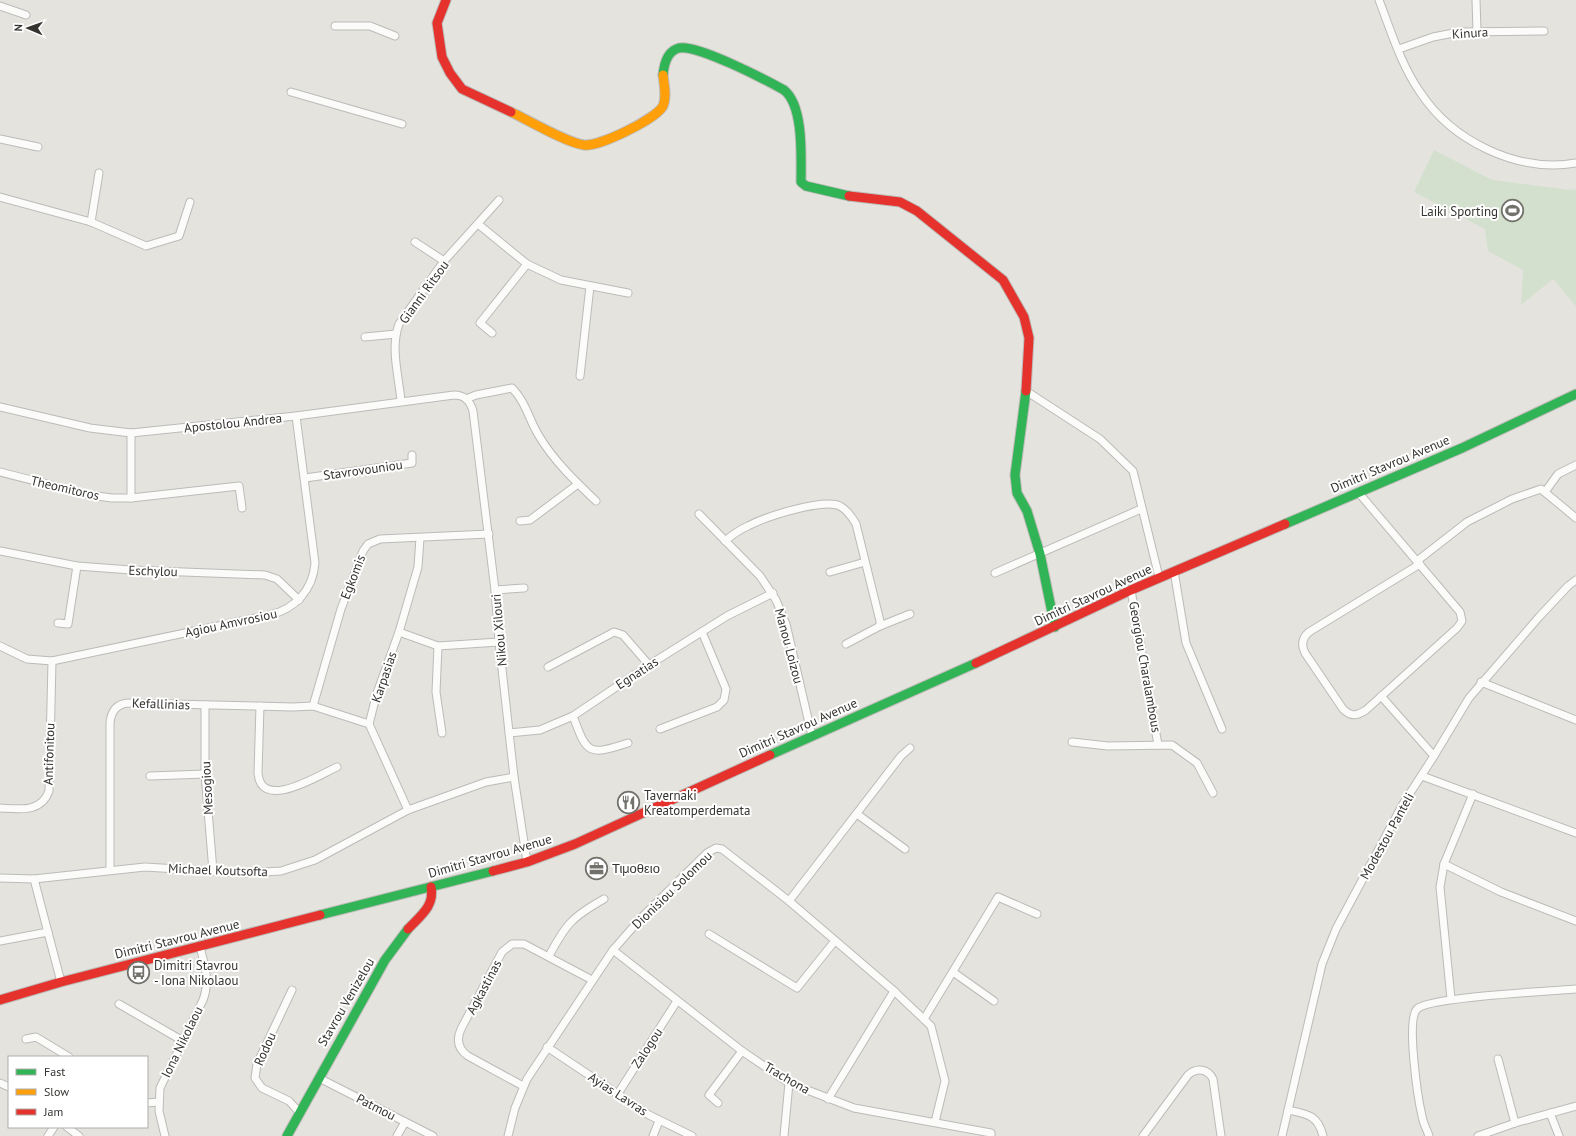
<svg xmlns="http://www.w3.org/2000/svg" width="1576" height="1136" font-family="'PT Sans',sans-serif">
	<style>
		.green { fill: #d4e0ce }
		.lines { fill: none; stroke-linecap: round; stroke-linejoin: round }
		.street-casing { stroke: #bdbbb8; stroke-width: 9 }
		.fast-casing { stroke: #bdbbb8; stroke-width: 11 }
		.slow-casing { stroke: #bdbbb8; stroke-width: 11 }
		.jam-casing { stroke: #bdbbb8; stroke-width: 11 }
		.street { stroke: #fbfbfa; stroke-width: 7 }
		.fast { stroke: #30b455; stroke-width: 9 }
		.slow { stroke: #ff9f0a; stroke-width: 9 }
		.jam { stroke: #e5322d; stroke-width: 9 }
		.labels { text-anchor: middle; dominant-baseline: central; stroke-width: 4; stroke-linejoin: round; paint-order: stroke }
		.street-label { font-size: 13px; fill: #34332f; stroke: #fff }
		.poi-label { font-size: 13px; fill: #34332f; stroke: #fff; text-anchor: start }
	</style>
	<rect width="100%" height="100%" fill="#e4e3de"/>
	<polygon class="green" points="1434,150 1492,180 1570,190 1576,189 1576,306 1553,279 1521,305 1523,270 1488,251 1485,229 1414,192"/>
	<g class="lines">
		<defs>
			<g id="street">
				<path d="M1379,0C1391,31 1401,65 1420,92C1452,141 1517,173 1576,163"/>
				<polyline points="1476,0 1477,31"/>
				<polyline points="0,6 26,15"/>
				<polyline points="335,26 370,26 395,36"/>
				<polyline points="1399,49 1433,37 1459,32 1544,31"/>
				<polyline points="291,92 402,124"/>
				<polyline points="0,139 38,147"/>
				<polyline points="0,197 91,222 146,246 179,236 190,202"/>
				<polyline points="91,222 99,173"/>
				<polyline points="478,224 527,264 561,280 628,293"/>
				<polyline points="415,242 444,261"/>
				<polyline points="492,333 480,323 527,264"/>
				<polyline points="365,337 396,334"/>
				<polyline points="580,376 590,286"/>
				<polyline points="1026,391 1100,439 1133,471 1159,577"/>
				<path d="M466,399L476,395L512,388C526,402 529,420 539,436C554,461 575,481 596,501"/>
				<path d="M401,401C399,377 390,348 399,324L444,261L499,200"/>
				<path d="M0,407L90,428L131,433L296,416L454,395C465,395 470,401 473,411L495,590L499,642L514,777L527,862"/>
				<polyline points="0,472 90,495 112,498 131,498 239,486 242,508"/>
				<polyline points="305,478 412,463 412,455"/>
				<path d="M1358,492L1460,612L1462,621L1457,628L1366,710C1357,716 1351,717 1343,709L1305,653C1301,645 1302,638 1309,632L1420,564"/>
				<polyline points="1545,492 1558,474 1576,465"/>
				<polyline points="131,498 131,433"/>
				<polyline points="699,514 760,576 776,600 786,624 812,736"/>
				<polyline points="520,521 530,520 578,484"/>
				<path d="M725,541C732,535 739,530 748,526C765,517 823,498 840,506C847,510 852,517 856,524L880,621V626"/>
				<polyline points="0,551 77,566 131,570 265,575 277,579 299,600"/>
				<polyline points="1417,561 1467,522 1512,499 1541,489 1576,518"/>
				<polyline points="1174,571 1186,643 1222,729"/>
				<polyline points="830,572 865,562"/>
				<polyline points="995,573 1141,509"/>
				<polyline points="495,590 524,588"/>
				<polyline points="1131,590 1158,745"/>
				<polyline points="58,623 68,624 77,566"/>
				<polyline points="399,632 438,646 499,642"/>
				<polyline points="846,644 880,626 910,614"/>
				<path d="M0,646L27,659L52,661L270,615C295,609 313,590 315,563L296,416"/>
				<polyline points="438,646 436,692 442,733"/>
				<polyline points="548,667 614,632 623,635 649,665"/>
				<polyline points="1481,682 1576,720"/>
				<polyline points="1381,696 1434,756"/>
				<polyline points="205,705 205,774 213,871"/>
				<path d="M260,706L258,773C261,812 319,775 337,767"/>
				<polyline points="313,706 341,609 363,551 368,544 380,539 489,534"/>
				<path d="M573,716C587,754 588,756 628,743"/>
				<polyline points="660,729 717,707 724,700 726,689 702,632"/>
				<polyline points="509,733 540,730 573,716 649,665 727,616 773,593"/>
				<polyline points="1072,742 1108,746 1172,745 1197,763 1213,793"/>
				<polyline points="150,776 205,774"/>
				<polyline points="1422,776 1576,833"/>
				<polyline points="1473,794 1444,864 1501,892 1576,921"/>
				<path d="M0,808C20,809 41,813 49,791L52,661"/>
				<polyline points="408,810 369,724 377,693 399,632 418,567 420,538"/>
				<polyline points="857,814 905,849"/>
				<polyline points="1444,864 1440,887 1451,999"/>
				<path d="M110,870V723C111,712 116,704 128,703L293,707L313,706L369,724"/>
				<polyline points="0,878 34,879 145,867 243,873 281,871 315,860 408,810 486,782 514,777"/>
				<polyline points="34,879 61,982"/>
				<polyline points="789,901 894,991 828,1099"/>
				<polyline points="709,934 797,988 834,942"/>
				<polyline points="0,941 48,932"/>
				<polyline points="613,950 742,1051 789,1083 854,1108 991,1133 991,1136"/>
				<path d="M549,956C566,924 572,917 604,899"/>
				<polyline points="953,972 994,1001"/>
				<polyline points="292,990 257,1064 255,1078 262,1088 289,1101 299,1112"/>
				<polyline points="894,991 931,1026 945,1081 935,1122"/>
				<polyline points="119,1004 183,1041"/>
				<polyline points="924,1019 998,897 1037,914"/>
				<polyline points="26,1039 36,1037 69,1057"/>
				<polyline points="547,1047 649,1115 692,1136"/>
				<polyline points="1498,1059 1515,1123"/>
				<polyline points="319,1078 433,1136"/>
				<polyline points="0,1083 9,1087"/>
				<path d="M523,1086L468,1056C458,1049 456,1040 461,1029L502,952L512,944H524L592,980"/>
				<polyline points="617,1095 677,1001"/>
				<polyline points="147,1103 158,1102"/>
				<polyline points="718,1103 709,1095 742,1051"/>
				<path d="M1288,1110C1307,1114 1318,1115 1323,1136"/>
				<polyline points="1550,1113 1559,1136"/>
				<polyline points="67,1127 79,1136"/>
				<polyline points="48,1136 54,1127"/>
				<path d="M165,1136L159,1111L160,1088L203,1000C210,982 205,966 200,947"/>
				<polyline points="397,1136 405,1122"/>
				<polyline points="508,1136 515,1108 527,1079 613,950 641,918 707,853 716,848 722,849 789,901 901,756 910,748"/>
				<polyline points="653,1136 659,1121"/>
				<polyline points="784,1136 789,1083"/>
				<path d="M1143,1136L1188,1075C1197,1067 1208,1069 1213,1079L1221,1136"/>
				<polyline points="1282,1136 1322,964 1336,929 1403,804 1434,756 1469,698 1539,617 1568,586 1576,580"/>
				<path d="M1429,1136C1427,1130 1423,1123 1422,1116C1418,1099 1406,1020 1417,1009C1429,997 1551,991 1576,989"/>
				<polyline points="1478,1136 1515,1123 1576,1106"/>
			</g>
			<g id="fast">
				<path d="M663,75C664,64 667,51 679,48C697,44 766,80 784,90C804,106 801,157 801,182L806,186L849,196"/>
				<polyline points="1026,391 1015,475 1017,493 1027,511 1040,554 1055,627"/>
				<polyline points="1285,524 1462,448 1576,394"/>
				<polyline points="770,755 976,663"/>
				<polyline points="320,915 493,871"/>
				<polyline points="287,1136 385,960 408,929"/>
			</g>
			<path id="slow" d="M511,112C528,120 567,143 584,145C599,147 656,119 663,106C667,97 664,84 663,75"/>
			<g id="jam">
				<polyline points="446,0 437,23 442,57 450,73 462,89 511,112"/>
				<polyline points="849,196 900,202 917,211 1003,280 1024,317 1029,338 1026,391"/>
				<polyline points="976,663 1131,590 1285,524"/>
				<polyline points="493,871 527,862 575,844 770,755"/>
				<path d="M408,929C420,916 435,906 431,887"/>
				<polyline points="0,1000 61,982 320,915"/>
			</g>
		</defs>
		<use href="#street" class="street-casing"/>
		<use href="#fast" class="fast-casing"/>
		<use href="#slow" class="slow-casing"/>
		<use href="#jam" class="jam-casing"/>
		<use href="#street" class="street"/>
		<use href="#fast" class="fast"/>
		<use href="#slow" class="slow"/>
		<use href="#jam" class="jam"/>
	</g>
	<defs>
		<symbol id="stadium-ring" viewBox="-11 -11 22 22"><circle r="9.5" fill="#fff" stroke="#72716c" stroke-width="1.5"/><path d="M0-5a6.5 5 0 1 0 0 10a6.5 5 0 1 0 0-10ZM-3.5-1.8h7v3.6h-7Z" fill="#72716c"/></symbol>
		<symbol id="restaurant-ring" viewBox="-11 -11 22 22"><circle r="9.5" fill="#fff" stroke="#72716c" stroke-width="1.5"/><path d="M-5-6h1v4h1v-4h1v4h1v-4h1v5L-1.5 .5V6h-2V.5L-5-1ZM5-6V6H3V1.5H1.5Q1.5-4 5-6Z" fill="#72716c"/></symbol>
		<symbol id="office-ring" viewBox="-11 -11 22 22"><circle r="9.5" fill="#fff" stroke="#72716c" stroke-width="1.5"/><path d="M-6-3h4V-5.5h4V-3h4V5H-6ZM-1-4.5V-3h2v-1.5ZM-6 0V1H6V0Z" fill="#72716c"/></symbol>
		<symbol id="bus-ring" viewBox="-11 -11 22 22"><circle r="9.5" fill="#fff" stroke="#72716c" stroke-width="1.5"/><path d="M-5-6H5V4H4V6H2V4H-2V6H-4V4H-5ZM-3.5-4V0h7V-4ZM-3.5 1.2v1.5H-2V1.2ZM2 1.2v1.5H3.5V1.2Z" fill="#72716c"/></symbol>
	</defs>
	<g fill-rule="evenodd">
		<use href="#stadium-ring" x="1500" y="198" width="25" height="25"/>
		<use href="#restaurant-ring" x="616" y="790" width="25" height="25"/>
		<use href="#office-ring" x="584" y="856" width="25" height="25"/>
		<use href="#bus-ring" x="126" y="960" width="25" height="25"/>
	</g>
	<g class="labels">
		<g class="street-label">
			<text transform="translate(1470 33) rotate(-4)">Kinura</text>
			<text transform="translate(424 292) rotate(-54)">Gianni Ritsou</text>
			<text transform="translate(233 423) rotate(-6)">Apostolou Andrea</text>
			<text transform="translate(1390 464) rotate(-23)">Dimitri Stavrou Avenue</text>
			<text transform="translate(363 470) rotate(-8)">Stavrovouniou</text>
			<text transform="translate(65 488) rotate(13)">Theomitoros</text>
			<text transform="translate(153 571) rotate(2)">Eschylou</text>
			<text transform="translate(353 577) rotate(-69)">Egkomis</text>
			<text transform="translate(1093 595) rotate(-25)">Dimitri Stavrou Avenue</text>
			<text transform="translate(231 623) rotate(-12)">Agiou Amvrosiou</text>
			<text transform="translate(499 630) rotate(-95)">Nikou Xilouri</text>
			<text transform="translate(789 646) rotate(75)">Manou Loizou</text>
			<text transform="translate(1145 667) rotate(80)">Georgiou Charalambous</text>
			<text transform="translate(637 673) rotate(-33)">Egnatias</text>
			<text transform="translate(384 677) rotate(-71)">Karpasias</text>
			<text transform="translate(161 704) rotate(2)">Kefallinias</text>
			<text transform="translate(798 728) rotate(-24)">Dimitri Stavrou Avenue</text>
			<text transform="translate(49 754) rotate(-88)">Antifonitou</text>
			<text transform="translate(207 788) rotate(-93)">Mesogiou</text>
			<text transform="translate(1387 836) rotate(-61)">Modestou Panteli</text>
			<text transform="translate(490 856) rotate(-16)">Dimitri Stavrou Avenue</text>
			<text transform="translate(218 870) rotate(2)">Michael Koutsofta</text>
			<text transform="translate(672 890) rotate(-44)">Dionisiou Solomou</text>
			<text transform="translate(177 939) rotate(-14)">Dimitri Stavrou Avenue</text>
			<text transform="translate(484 987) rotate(-62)">Agkastinas</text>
			<text transform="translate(346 1002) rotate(-60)">Stavrou Venizelou</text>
			<text transform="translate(182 1042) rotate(-64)">Iona Nikolaou</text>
			<text transform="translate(647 1048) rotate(-57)">Zalogou</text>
			<text transform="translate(265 1049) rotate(-66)">Rodou</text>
			<text transform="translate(787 1078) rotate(30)">Trachona</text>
			<text transform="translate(618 1094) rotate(33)">Ayias Lavras</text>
			<text transform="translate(376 1107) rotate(27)">Patmou</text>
		</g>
		<g class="poi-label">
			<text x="1498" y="211" text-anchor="end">Laiki Sporting</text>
			<text x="644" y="795">Tavernaki<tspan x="644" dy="15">Kreatomperdemata</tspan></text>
			<text x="612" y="868">Τιμοθειο</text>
			<text x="154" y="965">Dimitri Stavrou<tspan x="154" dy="15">- Iona Nikolaou</tspan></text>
		</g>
	</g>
	<rect x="8" y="1056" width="140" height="72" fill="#ffffff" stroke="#aeadac"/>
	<rect x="16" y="1069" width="20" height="6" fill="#30b455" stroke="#aeadac"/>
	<text x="44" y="1076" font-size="12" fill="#34332f">Fast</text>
	<rect x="16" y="1089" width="20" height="6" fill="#ff9f0a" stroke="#aeadac"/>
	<text x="44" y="1096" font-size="12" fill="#34332f">Slow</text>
	<rect x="16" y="1109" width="20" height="6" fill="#e5322d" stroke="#aeadac"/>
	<text x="44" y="1116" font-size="12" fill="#34332f">Jam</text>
	<g transform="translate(28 28) rotate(272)" stroke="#ffffff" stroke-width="3" paint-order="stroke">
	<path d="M0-3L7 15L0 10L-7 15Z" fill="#34332f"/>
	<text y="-6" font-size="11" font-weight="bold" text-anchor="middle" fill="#34332f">N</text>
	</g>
</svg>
